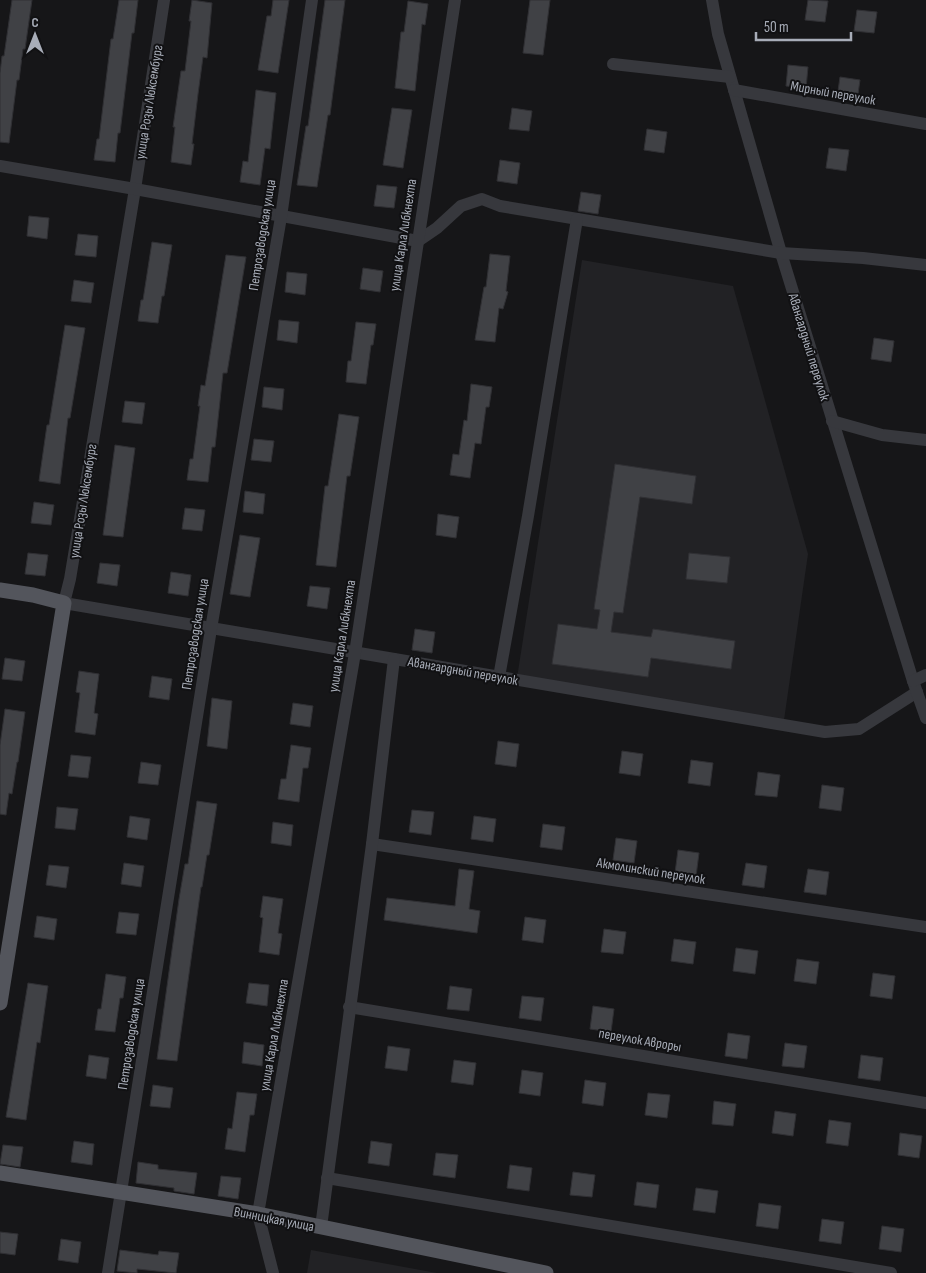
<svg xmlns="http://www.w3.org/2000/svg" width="926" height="1273" font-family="'Sofia Sans Condensed',sans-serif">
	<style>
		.built { fill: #222225 }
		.building { fill: #404145; stroke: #303034 }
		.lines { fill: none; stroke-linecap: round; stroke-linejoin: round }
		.minor { stroke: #37383d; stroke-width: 12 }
		.major { stroke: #53555c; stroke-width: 15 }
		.labels { text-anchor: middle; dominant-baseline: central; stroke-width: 4; stroke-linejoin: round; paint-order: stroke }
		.street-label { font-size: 14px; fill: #a8adb8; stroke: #111113 }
	</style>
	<rect width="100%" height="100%" fill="#161618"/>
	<g class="built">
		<polygon points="582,260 733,286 808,554 784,720 517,678"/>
		<polygon points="311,1250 437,1273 307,1273"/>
	</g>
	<g class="building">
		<polygon points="12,0 32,0 25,49 23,49 19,80 17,80 9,143 0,142 0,73 2,56 4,56"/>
		<polygon points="119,0 138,0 134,33 132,33 120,133 118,133 115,162 94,160 97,139 99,139 111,39 113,39"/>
		<polygon points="192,0 212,3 207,58 203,57 198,94 192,144 194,144 191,165 171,162 175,127 173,127 181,71 185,71 191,21 189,21"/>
		<polygon points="273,0 289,0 278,73 258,70 267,16 271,16"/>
		<polygon points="325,0 345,0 330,115 328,115 317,187 297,185 306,126 308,126"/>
		<polygon points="530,0 550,0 543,55 523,53"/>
		<polygon points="808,0 828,1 825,22 805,20"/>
		<polygon points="408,1 428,4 425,25 422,24 415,91 395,88 401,32 404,32"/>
		<polygon points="857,10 877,12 874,33 854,31"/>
		<polygon points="788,65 808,67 806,88 786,86"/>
		<polygon points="840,77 860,80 857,101 837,98"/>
		<polygon points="256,90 276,93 270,149 265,148 260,185 240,182 243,161 248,162"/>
		<polygon points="392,108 412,110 403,168 383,165"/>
		<polygon points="512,108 532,111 529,131 509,129"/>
		<polygon points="647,129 667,132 664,153 644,150"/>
		<polygon points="829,148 849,150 846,171 826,168"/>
		<polygon points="500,160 520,163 517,184 497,181"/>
		<polygon points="377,185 397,187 394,208 374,206"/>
		<polygon points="581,192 601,195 598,214 578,211"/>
		<polygon points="29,216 49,218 47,239 27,236"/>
		<polygon points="78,234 98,236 96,257 75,255"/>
		<polygon points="152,242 172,245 164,296 162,296 158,323 138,321 141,300 143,300"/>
		<polygon points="490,254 510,256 506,291 508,292 503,309 499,308 495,342 475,340 484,287 486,287"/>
		<polygon points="226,255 246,257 227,373 223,373 215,447 212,447 208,482 187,480 190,459 193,459 200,406 198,406 201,385 205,386"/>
		<polygon points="363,268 383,271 380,292 360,289"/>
		<polygon points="287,272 307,274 305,295 285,292"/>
		<polygon points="74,280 94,283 91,303 71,301"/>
		<polygon points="279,320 299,322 297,343 277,340"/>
		<polygon points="356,322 376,324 373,345 371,345 366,384 346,382 348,361 351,361"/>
		<polygon points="65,325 85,328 70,418 68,418 60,484 39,481 47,425 49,425"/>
		<polygon points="874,338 894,341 891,362 871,359"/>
		<polygon points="471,384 492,387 489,407 486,407 481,444 475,443 470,478 450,475 453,454 459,455 464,420 467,421"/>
		<polygon points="264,387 284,389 282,410 262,407"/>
		<polygon points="125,401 145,403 142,424 122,422"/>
		<polygon points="339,414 359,417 350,476 347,476 336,567 316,565 325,486 328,486"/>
		<polygon points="254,439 274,441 271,462 251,460"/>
		<polygon points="115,445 135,448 123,537 103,535"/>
		<polygon points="615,464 696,476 692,504 640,497 623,613 614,612 611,632 651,637 653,629 735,641 731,669 651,658 648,677 552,664 558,624 597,629 600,610 594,609"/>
		<polygon points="245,491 265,494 263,514 243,512"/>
		<polygon points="34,502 54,505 51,525 31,523"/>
		<polygon points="185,508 205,510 202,531 182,529"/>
		<polygon points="438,514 459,517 456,538 436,535"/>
		<polygon points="240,535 260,538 250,597 230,594"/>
		<polygon points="28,553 48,555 45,576 25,574"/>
		<polygon points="689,553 730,557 727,583 686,579"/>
		<polygon points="100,563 120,565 117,586 97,583"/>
		<polygon points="171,572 191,575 188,596 168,593"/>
		<polygon points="310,586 330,588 327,609 307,606"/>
		<polygon points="415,629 435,632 432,653 412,650"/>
		<polygon points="5,658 25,661 22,681 2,679"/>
		<polygon points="79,671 99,674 94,713 98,714 95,735 75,732 80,693 76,692"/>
		<polygon points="152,676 172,679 169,700 149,697"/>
		<polygon points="212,698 232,701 227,749 207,746"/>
		<polygon points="293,703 313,706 310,727 290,724"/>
		<polygon points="5,709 25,712 18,762 17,762 12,794 9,793 6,815 0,814 0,745"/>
		<polygon points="498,741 519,744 516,767 495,764"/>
		<polygon points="291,745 311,748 308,768 303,768 299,802 278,799 281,779 286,779"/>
		<polygon points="622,751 643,754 640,776 619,773"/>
		<polygon points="71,755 91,757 88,778 68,776"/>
		<polygon points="691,760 713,763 710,786 688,783"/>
		<polygon points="141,762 161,765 158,785 138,783"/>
		<polygon points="758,772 780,775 777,797 755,795"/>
		<polygon points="822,785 844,788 841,811 819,808"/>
		<polygon points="197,801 217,804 209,855 207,855 202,887 201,887 177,1061 157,1059 179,899 185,864 188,864"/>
		<polygon points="57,807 78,809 75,830 55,828"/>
		<polygon points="412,810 434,812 431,835 409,832"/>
		<polygon points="130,816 150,819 147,840 127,837"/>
		<polygon points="474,816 496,819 493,842 471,839"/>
		<polygon points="273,822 293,825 291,846 271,843"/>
		<polygon points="543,824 565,827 562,850 540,847"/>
		<polygon points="616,838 637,841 634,863 613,860"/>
		<polygon points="678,850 699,853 696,876 675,873"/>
		<polygon points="124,863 144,866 141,887 121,884"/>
		<polygon points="746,863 767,866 764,888 742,885"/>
		<polygon points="49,865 69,867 66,888 46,885"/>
		<polygon points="459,869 474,871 469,909 480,911 477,933 384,920 387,898 455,906"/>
		<polygon points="808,869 829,872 826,895 804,892"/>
		<polygon points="263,896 283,899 278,933 282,934 279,955 259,952 263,918 260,917"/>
		<polygon points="119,912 139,914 136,935 116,933"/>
		<polygon points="37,916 57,919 54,940 34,937"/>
		<polygon points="525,917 546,920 543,943 522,940"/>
		<polygon points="604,929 626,932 623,954 601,952"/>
		<polygon points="674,939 696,942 693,964 671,961"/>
		<polygon points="736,948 758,951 755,974 733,971"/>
		<polygon points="797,959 819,962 816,984 794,981"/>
		<polygon points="873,973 895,976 892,999 870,996"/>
		<polygon points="106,974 126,977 123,998 120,998 115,1032 95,1030 98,1009 101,1009"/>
		<polygon points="28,983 48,986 40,1043 37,1042 26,1120 6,1117"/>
		<polygon points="249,983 269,985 267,1006 246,1003"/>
		<polygon points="450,986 472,989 469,1011 447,1009"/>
		<polygon points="522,996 544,998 541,1021 519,1018"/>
		<polygon points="593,1006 614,1009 611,1032 590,1029"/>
		<polygon points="728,1033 750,1036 747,1059 725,1056"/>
		<polygon points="244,1042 264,1045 262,1066 242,1063"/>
		<polygon points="785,1043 807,1046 804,1068 782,1066"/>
		<polygon points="388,1046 410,1049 407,1071 385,1068"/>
		<polygon points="89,1055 109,1058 106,1079 86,1076"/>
		<polygon points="861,1055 883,1058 880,1081 858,1078"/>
		<polygon points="454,1060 476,1063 473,1085 451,1082"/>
		<polygon points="522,1070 543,1073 540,1096 519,1093"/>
		<polygon points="585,1080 606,1083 603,1106 582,1103"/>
		<polygon points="153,1085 173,1088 170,1108 150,1106"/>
		<polygon points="237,1092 257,1094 254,1115 250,1115 245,1152 225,1149 228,1128 232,1129"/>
		<polygon points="648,1093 670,1095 667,1118 645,1115"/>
		<polygon points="714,1101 736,1104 733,1126 712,1124"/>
		<polygon points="775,1111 796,1114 793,1136 772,1133"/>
		<polygon points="829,1120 851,1123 848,1146 826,1143"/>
		<polygon points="900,1133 922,1136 919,1158 898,1155"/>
		<polygon points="74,1141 94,1144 92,1165 71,1162"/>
		<polygon points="371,1141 392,1144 389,1166 368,1163"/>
		<polygon points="3,1145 23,1147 20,1167 0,1164"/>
		<polygon points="436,1153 458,1155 455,1178 433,1175"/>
		<polygon points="138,1162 158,1165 158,1169 197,1173 194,1194 174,1191 174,1188 136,1183"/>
		<polygon points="510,1165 532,1168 529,1191 507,1188"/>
		<polygon points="573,1172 595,1175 592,1197 570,1195"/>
		<polygon points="221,1176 241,1178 238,1199 218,1196"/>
		<polygon points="637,1182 659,1185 656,1208 634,1205"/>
		<polygon points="696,1188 718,1191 715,1213 693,1210"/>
		<polygon points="759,1203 781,1206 778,1229 756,1226"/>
		<polygon points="822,1219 844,1222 841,1244 819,1241"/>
		<polygon points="882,1226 904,1229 901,1252 879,1249"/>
		<polygon points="0,1232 18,1234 15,1255 0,1253"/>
		<polygon points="61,1239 81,1242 78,1263 58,1260"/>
		<polygon points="120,1250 158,1255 159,1251 179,1253 176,1273 137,1269 137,1273 117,1271"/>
	</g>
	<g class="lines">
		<g class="minor">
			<polyline points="164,0 135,189 70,579 64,603 825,732 859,729 917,692"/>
			<polyline points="712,0 718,34 781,253 913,681 926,718"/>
			<polyline points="613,64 730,77"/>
			<polyline points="734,90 926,124"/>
			<polyline points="0,166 135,189 418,241 437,228 461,206 482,199 500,206 781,253 863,258 926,265"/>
			<polyline points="832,421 882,435 926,440"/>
			<polyline points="499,677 528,516 577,219"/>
			<polyline points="913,681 926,675"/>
			<polyline points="372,844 926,927"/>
			<polyline points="349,1007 926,1103"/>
			<polyline points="327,1178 891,1273"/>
			<polyline points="321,1227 372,844 394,659"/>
			<polyline points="108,1273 211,629 281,217 312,0"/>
			<polyline points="273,1273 258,1214 355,653 455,0"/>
		</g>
		<g class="major">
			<polyline points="0,590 33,595 64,603 0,1003"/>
			<polyline points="0,1173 258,1214 546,1273"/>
		</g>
	</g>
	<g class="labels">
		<g class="street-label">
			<text transform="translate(833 93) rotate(10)">Мирный переулок</text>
			<text transform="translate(149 102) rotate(-81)">улица Розы Люксембург</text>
			<text transform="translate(262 235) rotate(-81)">Петрозаводская улица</text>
			<text transform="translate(403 235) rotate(-81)">улица Карла Либкнехта</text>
			<text transform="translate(809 347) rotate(73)">Авангардный переулок</text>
			<text transform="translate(83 501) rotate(-81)">улица Розы Люксембург</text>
			<text transform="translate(195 634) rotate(-81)">Петрозаводская улица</text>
			<text transform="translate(342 636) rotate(-81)">улица Карла Либкнехта</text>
			<text transform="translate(463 671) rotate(10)">Авангардный переулок</text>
			<text transform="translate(651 871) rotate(9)">Акмолинский переулок</text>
			<text transform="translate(131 1034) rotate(-81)">Петрозаводская улица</text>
			<text transform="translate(274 1035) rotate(-80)">улица Карла Либкнехта</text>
			<text transform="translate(640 1040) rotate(10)">переулок Авроры</text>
			<text transform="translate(274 1219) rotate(11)">Винницкая улица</text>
		</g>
	</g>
	<g transform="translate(35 35)" stroke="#111113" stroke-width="4" paint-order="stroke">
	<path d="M0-4L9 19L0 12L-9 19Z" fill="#a8adb8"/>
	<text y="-8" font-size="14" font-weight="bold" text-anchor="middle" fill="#a8adb8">С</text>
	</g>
	<path d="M756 32v8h95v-8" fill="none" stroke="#a8adb8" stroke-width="2.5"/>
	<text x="764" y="32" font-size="15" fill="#a8adb8" stroke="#111113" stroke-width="4" paint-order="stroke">50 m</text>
</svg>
